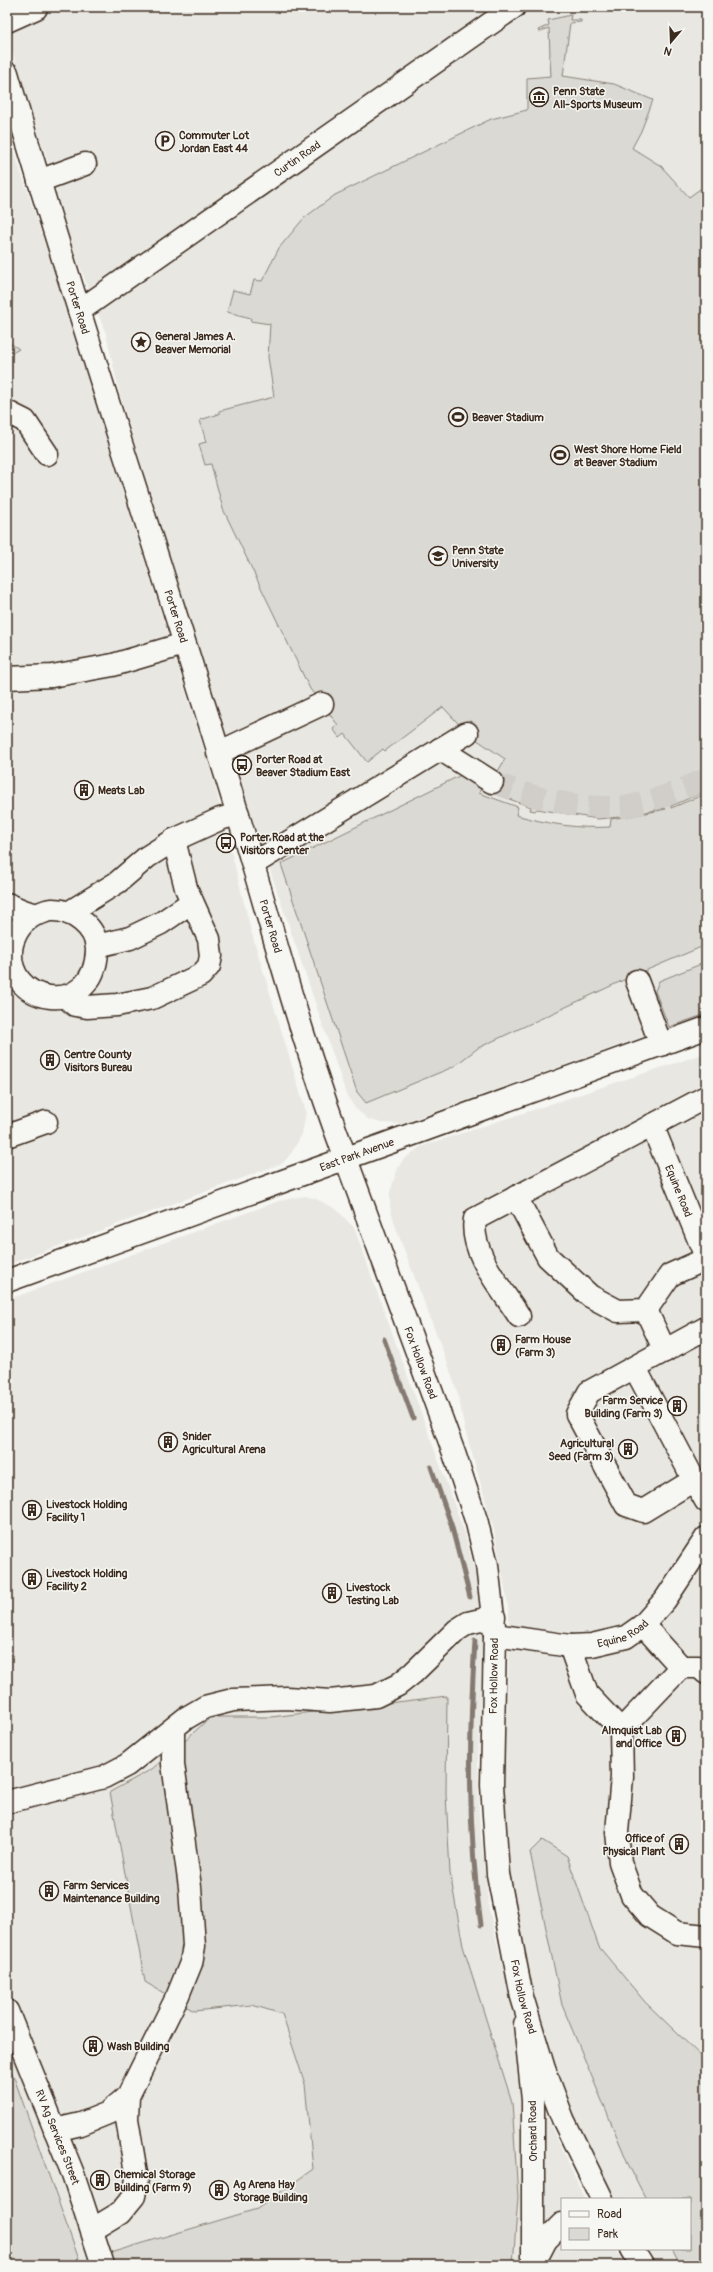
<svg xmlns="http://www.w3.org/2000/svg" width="713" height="2272" font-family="Pangolin,sans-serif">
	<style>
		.built { fill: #e8e7e2 }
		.green { fill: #dad9d3; stroke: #8a8278; fill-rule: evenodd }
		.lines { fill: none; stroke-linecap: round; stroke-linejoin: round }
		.stream { stroke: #857a71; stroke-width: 5 }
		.minor-tunnel { stroke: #d1cdc8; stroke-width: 22; stroke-dasharray: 22 11; stroke-linecap: butt }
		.minor-casing { stroke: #3b2a1e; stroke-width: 25 }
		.major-casing { stroke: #3b2a1e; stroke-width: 25 }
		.minor { stroke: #f6f6f2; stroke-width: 22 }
		.major { stroke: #f6f6f2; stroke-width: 22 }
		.labels { text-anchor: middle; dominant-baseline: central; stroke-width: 3; stroke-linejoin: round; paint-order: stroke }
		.poi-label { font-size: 11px; font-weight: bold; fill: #3b2a1e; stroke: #f6f6f2; text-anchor: start }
		.street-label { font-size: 11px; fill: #3b2a1e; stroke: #f6f6f2 }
	</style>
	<rect width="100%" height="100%" fill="#f6f6f2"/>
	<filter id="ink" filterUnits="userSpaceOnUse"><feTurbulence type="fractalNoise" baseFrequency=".025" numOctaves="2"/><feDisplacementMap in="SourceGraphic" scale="8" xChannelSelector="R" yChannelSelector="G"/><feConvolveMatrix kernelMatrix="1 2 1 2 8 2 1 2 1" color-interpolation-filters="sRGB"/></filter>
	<g filter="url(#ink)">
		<g class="built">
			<polygon points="7,7 706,7 706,1014 401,1124 381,1123 368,1119 356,1109 347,1096 242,788 120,395 106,334 73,249 46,156 7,36"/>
			<polygon points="7,130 58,283 214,782 251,931 306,1112 302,1134 292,1152 283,1163 7,1265"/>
			<polygon points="706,1053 706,2265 654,2265 643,2249 690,2249 690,2199 613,2199 564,2098 536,2021 505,1860 502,1781 508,1682 509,1612 506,1594 494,1530 464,1426 459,1397 449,1367 397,1231 390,1207 390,1192 398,1168 403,1160 420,1147"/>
			<polygon points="305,1196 314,1198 336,1209 354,1228 465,1534 478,1585 483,1639 478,1765 479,1815 489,1909 523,2052 550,2124 585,2199 562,2199 562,2249 616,2249 626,2265 7,2265 7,1300 279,1201"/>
		</g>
		<g class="green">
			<path d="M571,15L570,20H581V22L570,23L563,76L614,84L653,100L641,131L632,148L661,166L689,197L700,189L706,192V945L628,978L478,1048L453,1067L366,1103L357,1092L281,864L463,774L481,788L479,793L518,807L516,815C548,824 577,829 610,827L611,819L621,817L598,819L537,809L535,811L530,810L531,807L487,791L505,759L467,733L443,707L385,751L383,749L367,762L345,734L340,738L333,729L338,725L310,689L223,509L211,464L205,465L199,444L206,442L200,420L219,414V411L274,397L268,357L270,324L250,321L251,318L227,312L233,290L250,294L254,280L262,281L279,248L304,218L335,195L491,119L527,110V78L551,76L550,58L548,57L550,56L549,28L539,32L538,30L549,25L548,20ZM704,792L705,794L671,808V806ZM665,808L666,809L626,817L627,816Z"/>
			<polygon points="7,341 19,349 7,356"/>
			<polygon points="706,962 706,1014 669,1027 655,991 659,981"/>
			<polygon points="447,1696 446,1794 450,1873 463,1946 512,2102 518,2197 513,2265 114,2265 110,2253 257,2209 313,2169 305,2084 282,2014 252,2005 194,2011 145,1982 110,1792 152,1769 211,1717 271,1717"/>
			<polygon points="542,1840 567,1856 599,1947 645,2002 706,2061 706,2265 680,2265 672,2249 690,2249 690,2199 646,2199 630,2168 562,2005 530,1852"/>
			<polygon points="7,2058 81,2265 7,2265"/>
		</g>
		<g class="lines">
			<g class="stream">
				<polyline points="384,1339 413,1418"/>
				<polyline points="431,1467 451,1524 470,1597"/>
				<path d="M475,1641C469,1738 467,1829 481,1925"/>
			</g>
			<path class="minor-tunnel" d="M492,782C529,796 564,806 603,807C610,807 618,808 624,807C653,802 679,791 706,779"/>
			<defs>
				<g id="minor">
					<polyline points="7,21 36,8"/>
					<path id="s1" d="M7,73C79,322 163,567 238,815C273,930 303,1046 346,1159"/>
					<polyline points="39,181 85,164"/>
					<path id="s2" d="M79,311L514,7"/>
					<polyline points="7,412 25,421 47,454"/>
					<polyline points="7,678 52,676 113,665 184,644"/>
					<polyline points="440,749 492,782"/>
					<polyline points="218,753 322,704"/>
					<polyline points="253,864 467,733"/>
					<path d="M7,904C15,907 27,914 36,914C41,914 46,910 51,910C72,909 97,927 97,950C95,1022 0,1005 12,944C16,930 23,921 36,914"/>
					<polyline points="68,913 118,882 147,857 174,840 220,819 238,814"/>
					<polyline points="97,946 130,938 161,923 192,902"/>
					<polyline points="637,981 661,1045"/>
					<polyline points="66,997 75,1005 87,1007 117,1005 152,998 201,975 209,966 211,956 209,939 186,888 174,840"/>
					<path id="s3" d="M652,1125L706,1257"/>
					<polyline points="7,1136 46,1122"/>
					<polyline points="516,1197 548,1257 590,1296 618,1311 646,1310 670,1275 706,1259"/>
					<polyline points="646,1310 665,1351"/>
					<path d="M519,1316C502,1289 469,1252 475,1219L706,1097"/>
					<polyline points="706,1328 589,1392 577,1414 626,1505 643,1511 694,1480 706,1501"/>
					<polyline points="635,1368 694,1480"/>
					<path id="s4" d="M495,1635L570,1646L592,1645L626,1637L643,1625L665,1600L706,1538"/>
					<polyline points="570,1646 587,1694 621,1730 681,1667 643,1625"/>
					<polyline points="681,1667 699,1667 706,1673"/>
					<polyline points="621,1730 622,1777 617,1832 620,1862 632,1895 650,1916 677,1933 706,1936"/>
					<polyline points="7,1802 104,1777 127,1765 186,1718 205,1707 233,1700 287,1698 330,1701 376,1696 398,1685 413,1673 457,1630 468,1623 494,1617"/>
					<path id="s5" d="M7,2011L73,2174L103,2265"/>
					<polyline points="525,2024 533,2100 533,2265"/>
					<polyline points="55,2130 81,2124 108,2113 128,2096"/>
					<polyline points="92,2230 120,2213 134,2196 137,2179 127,2119 128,2096 178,1995 191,1963 194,1946 190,1887 173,1764 173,1730"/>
					<polyline points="534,2263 546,2240 562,2224"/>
				</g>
				<g id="major">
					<path id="s6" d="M346,1159L454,1453L477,1523L487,1565L495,1635L492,1785L498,1874L522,1997L544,2069L563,2119L602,2199"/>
					<path id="s7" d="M7,1281L706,1028"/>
					<polyline points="632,2249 642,2265"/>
				</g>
			</defs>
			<use href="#minor" class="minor-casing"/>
			<use href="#major" class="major-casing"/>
			<use href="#minor" class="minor"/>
			<use href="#major" class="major"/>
		</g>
	</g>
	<defs>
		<symbol id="museum-ring" viewBox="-11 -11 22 22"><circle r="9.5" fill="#f6f6f2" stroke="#3b2a1e" stroke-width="1.5"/><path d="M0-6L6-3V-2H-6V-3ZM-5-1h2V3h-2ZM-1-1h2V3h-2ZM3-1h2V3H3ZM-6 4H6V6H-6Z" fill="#3b2a1e"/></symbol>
		<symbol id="parking-ring" viewBox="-11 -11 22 22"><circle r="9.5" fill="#f6f6f2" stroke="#3b2a1e" stroke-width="1.5"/><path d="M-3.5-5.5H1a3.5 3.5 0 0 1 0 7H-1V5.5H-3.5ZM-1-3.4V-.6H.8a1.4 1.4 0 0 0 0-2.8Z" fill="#3b2a1e"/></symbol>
		<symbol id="sight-ring" viewBox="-11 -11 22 22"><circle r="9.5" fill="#f6f6f2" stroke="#3b2a1e" stroke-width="1.5"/><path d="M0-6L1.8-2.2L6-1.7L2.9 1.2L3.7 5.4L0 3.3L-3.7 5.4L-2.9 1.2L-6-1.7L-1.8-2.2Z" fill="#3b2a1e"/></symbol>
		<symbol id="stadium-ring" viewBox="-11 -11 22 22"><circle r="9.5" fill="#f6f6f2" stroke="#3b2a1e" stroke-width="1.5"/><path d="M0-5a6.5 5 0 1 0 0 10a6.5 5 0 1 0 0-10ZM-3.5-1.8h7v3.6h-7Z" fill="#3b2a1e"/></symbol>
		<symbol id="university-ring" viewBox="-11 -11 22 22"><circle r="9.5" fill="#f6f6f2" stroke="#3b2a1e" stroke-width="1.5"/><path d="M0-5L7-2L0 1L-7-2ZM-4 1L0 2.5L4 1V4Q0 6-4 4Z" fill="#3b2a1e"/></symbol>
		<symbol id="bus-ring" viewBox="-11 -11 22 22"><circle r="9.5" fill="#f6f6f2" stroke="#3b2a1e" stroke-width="1.5"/><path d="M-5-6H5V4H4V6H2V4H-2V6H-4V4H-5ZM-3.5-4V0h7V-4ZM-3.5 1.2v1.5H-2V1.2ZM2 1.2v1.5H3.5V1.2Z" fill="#3b2a1e"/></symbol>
		<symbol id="building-ring" viewBox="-11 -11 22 22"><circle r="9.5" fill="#f6f6f2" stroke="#3b2a1e" stroke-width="1.5"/><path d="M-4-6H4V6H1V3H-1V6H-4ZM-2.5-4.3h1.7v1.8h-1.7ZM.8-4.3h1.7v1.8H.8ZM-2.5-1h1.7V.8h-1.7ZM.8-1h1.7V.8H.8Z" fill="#3b2a1e"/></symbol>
	</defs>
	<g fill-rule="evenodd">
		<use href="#museum-ring" x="528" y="86" width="22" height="22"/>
		<use href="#parking-ring" x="154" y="130" width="22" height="22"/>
		<use href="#sight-ring" x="130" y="331" width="22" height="22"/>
		<use href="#stadium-ring" x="447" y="406" width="22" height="22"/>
		<use href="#stadium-ring" x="549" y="444" width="22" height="22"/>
		<use href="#university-ring" x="427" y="545" width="22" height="22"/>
		<use href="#bus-ring" x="231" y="754" width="22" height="22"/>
		<use href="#building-ring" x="73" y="779" width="22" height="22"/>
		<use href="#bus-ring" x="215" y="832" width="22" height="22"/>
		<use href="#building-ring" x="39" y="1049" width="22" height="22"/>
		<use href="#building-ring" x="490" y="1334" width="22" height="22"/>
		<use href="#building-ring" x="666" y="1395" width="22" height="22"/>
		<use href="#building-ring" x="157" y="1431" width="22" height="22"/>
		<use href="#building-ring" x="617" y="1438" width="22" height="22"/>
		<use href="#building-ring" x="21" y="1499" width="22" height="22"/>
		<use href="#building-ring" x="21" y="1568" width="22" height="22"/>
		<use href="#building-ring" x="321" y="1582" width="22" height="22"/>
		<use href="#building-ring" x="665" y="1725" width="22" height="22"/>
		<use href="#building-ring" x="668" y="1833" width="22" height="22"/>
		<use href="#building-ring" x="38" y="1880" width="22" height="22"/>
		<use href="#building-ring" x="82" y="2035" width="22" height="22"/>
		<use href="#building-ring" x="89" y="2169" width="22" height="22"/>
		<use href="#building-ring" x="208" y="2179" width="22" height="22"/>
	</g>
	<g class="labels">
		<g class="poi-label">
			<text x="553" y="91">Penn State<tspan x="553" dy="13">All-Sports Museum</tspan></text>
			<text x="179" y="135">Commuter Lot<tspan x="179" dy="13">Jordan East 44</tspan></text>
			<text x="155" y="336">General James A.<tspan x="155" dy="13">Beaver Memorial</tspan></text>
			<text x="472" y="417">Beaver Stadium</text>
			<text x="574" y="449">West Shore Home Field<tspan x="574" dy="13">at Beaver Stadium</tspan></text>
			<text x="452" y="550">Penn State<tspan x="452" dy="13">University</tspan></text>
			<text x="256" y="759">Porter Road at<tspan x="256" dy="13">Beaver Stadium East</tspan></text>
			<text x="98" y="790">Meats Lab</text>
			<text x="240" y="837">Porter Road at the<tspan x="240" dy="13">Visitors Center</tspan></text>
			<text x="64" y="1054">Centre County<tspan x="64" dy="13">Visitors Bureau</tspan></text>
			<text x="515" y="1339">Farm House<tspan x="515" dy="13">(Farm 3)</tspan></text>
			<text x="663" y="1400" text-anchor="end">Farm Service<tspan x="663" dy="13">Building (Farm 3)</tspan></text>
			<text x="182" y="1436">Snider<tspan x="182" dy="13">Agricultural Arena</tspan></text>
			<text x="614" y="1443" text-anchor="end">Agricultural<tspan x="614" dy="13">Seed (Farm 3)</tspan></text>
			<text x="46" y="1504">Livestock Holding<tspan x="46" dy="13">Facility 1</tspan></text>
			<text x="46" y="1573">Livestock Holding<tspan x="46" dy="13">Facility 2</tspan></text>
			<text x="346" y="1587">Livestock<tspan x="346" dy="13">Testing Lab</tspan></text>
			<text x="662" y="1730" text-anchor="end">Almquist Lab<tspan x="662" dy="13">and Office</tspan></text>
			<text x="665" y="1838" text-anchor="end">Office of<tspan x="665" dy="13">Physical Plant</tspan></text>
			<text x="63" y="1885">Farm Services<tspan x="63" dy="13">Maintenance Building</tspan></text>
			<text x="107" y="2046">Wash Building</text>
			<text x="114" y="2174">Chemical Storage<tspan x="114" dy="13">Building (Farm 9)</tspan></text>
			<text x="233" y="2184">Ag Arena Hay<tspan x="233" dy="13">Storage Building</tspan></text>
		</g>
		<g class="street-label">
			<text stroke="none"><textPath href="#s2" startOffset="266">Curtin Road</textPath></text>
			<text stroke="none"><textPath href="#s1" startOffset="245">Porter Road</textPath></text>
			<text stroke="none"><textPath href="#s1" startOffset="569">Porter Road</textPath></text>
			<text stroke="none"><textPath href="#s1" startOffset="893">Porter Road</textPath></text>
			<text stroke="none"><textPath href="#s7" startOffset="372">East Park Avenue</textPath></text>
			<text stroke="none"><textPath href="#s3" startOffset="71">Equine Road</textPath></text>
			<text stroke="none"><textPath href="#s6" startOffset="217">Fox Hollow Road</textPath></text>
			<text stroke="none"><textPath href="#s4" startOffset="131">Equine Road</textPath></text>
			<text transform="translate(494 1676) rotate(-89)">Fox Hollow Road</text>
			<text stroke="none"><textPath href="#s6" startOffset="865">Fox Hollow Road</textPath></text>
			<text transform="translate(533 2131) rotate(-91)">Orchard Road</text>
			<text stroke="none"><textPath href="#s5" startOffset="136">RV Ag Services Street</textPath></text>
		</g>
	</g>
	<rect width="713" height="2272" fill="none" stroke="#f6f6f2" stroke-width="24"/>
	<rect x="12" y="12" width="689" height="2248" fill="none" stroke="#3b2a1e" stroke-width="1.5" filter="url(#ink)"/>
	<rect x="561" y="2198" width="130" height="52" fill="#f6f6f2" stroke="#aba49d"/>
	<rect x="569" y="2211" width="20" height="6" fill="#f6f6f2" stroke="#aba49d"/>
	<text x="597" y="2218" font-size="12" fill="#3b2a1e">Road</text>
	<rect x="569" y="2228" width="20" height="12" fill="#dad9d3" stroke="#aba49d"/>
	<text x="597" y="2238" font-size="12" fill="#3b2a1e">Park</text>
	<g transform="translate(671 42) rotate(199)" stroke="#f6f6f2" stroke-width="3" paint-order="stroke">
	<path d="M0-3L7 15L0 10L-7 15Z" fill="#3b2a1e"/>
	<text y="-6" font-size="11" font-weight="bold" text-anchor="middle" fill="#3b2a1e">N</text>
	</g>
</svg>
